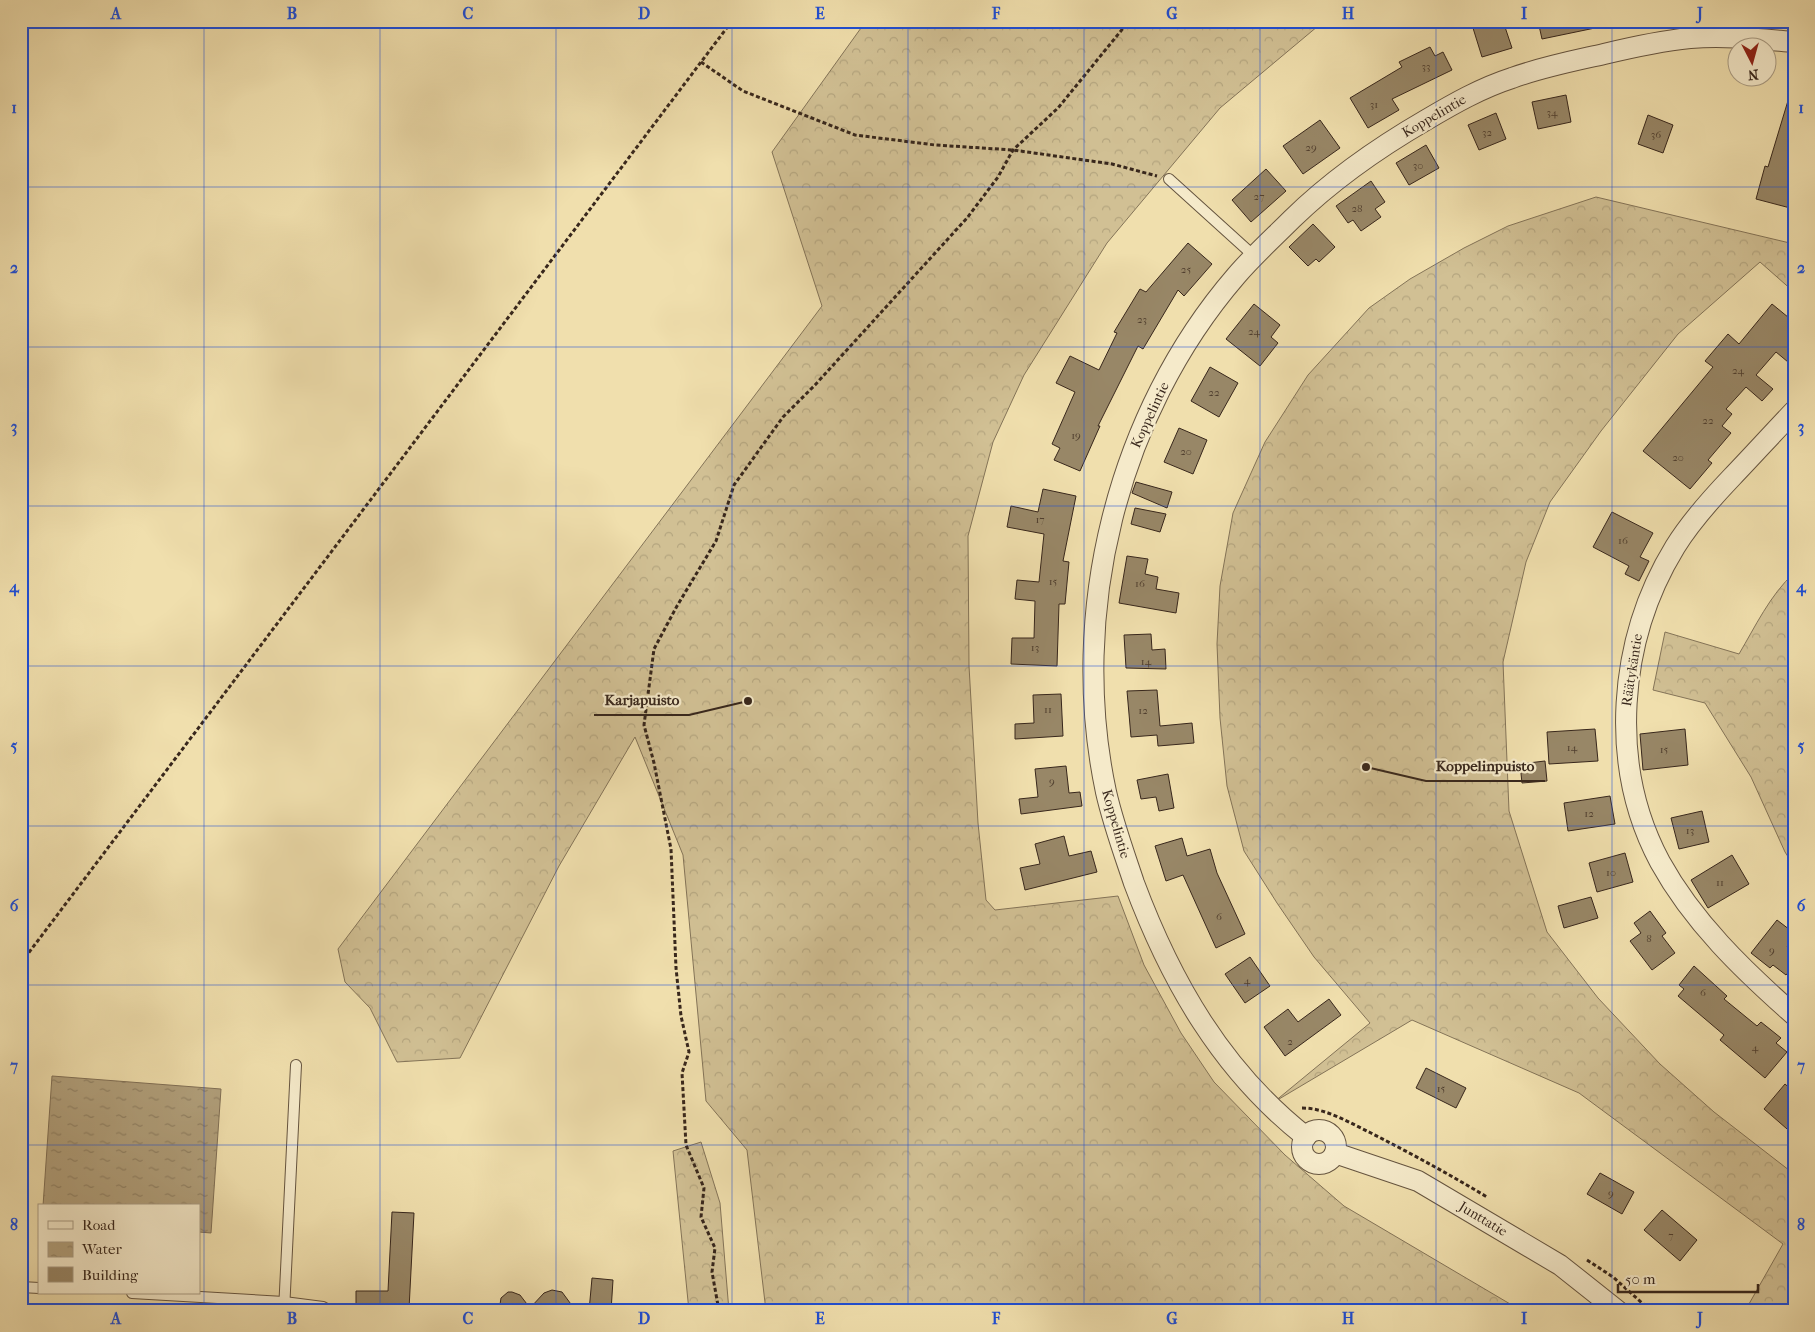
<svg xmlns="http://www.w3.org/2000/svg" width="1815" height="1332" font-family="'IM FELL French Canon',serif">
	<style>
		.forest { fill: url(#forest-crowns); stroke: #847458 }
		.water { fill: url(#water-ripples); stroke: #817056 }
		.building { fill: #988767; stroke: #38271c }
		.lines { fill: none; stroke-linecap: round; stroke-linejoin: round }
		.service-casing { stroke: #665540; stroke-width: 12 }
		.minor-casing { stroke: #665540; stroke-width: 22 }
		.path { stroke: #38271c; stroke-width: 3; stroke-dasharray: 4 2.5; stroke-linecap: butt }
		.service { stroke: #f5eaca; stroke-width: 10 }
		.minor { stroke: #f5eaca; stroke-width: 20 }
		.grid { fill: none; stroke: #1d4ed8; stroke-width: 1; stroke-opacity: 0.55 }
		.labels { text-anchor: middle; dominant-baseline: central; stroke-width: 4.5; stroke-linejoin: round; paint-order: stroke }
		.number-label { font-size: 11px; fill: #503f2f }
		.street-label { font-size: 14px; fill: #38271c; stroke: #f5eaca }
		.leader { fill: none; stroke: #38271c; stroke-width: 2 }
		.callout-dot { fill: #38271c; stroke: #f5eaca; stroke-width: 2 }
		.callout-label { font-size: 15px; text-anchor: middle; font-weight: bold; fill: #38271c; stroke: #f5eaca; stroke-width: 4.5; stroke-linejoin: round; paint-order: stroke }
		.neatline { fill: none; stroke: #1d4ed8; stroke-width: 2 }
		.grid-label { font-size: 16px; text-anchor: middle; font-weight: bold; fill: #1d4ed8 }
	</style>
	<defs>
		<pattern id="forest-crowns" width="20" height="18" patternUnits="userSpaceOnUse" patternTransform="scale(1.25)"><rect width="20" height="18" fill="#d1c094"/><path d="M2 6a3 3 0 1 1 6 0M12 15a3 3 0 1 1 6 0" fill="none" stroke="#b4a57f"/></pattern>
		<pattern id="water-ripples" width="26" height="14" patternUnits="userSpaceOnUse" patternTransform="scale(1.25)"><rect width="26" height="14" fill="#b1a07c"/><path d="M2 4q2-2 4 0t4 0M15 11q2-2 4 0t4 0" fill="none" stroke="#918265"/></pattern>
	</defs>
	<rect width="100%" height="100%" fill="#f0dfad"/>
	<filter id="stains"><feTurbulence type="fractalNoise" baseFrequency=".004" numOctaves="4"/><feColorMatrix values="0 0 0 0 .2 0 0 0 0 .09 0 0 0 0 .02 0 0 0 .5 -.17"/></filter>
	<radialGradient id="worn" r=".72"><stop offset=".6" stop-color="#630" stop-opacity="0"/><stop offset="1" stop-color="#630" stop-opacity=".3"/></radialGradient>
	<g class="forest">
		<polygon points="866,21 1324,21 1220,108 1107,243 1024,375 993,442 968,536 969,666 978,823 986,900 995,910 1118,896 1144,965 1181,1033 1214,1082 1285,1155 1344,1206 1522,1311 766,1311 747,1150 706,1101 683,855 635,737 559,866 460,1058 397,1062 370,1008 345,982 338,949 822,306 772,152"/>
		<polygon points="1596,197 1794,244 1794,292 1760,262 1678,334 1601,431 1550,502 1526,562 1503,662 1509,811 1547,932 1598,998 1660,1064 1714,1112 1794,1174 1794,1311 1745,1311 1783,1244 1579,1093 1412,1020 1274,1102 1370,1023 1314,957 1277,903 1244,851 1227,786 1220,718 1217,644 1220,586 1233,513 1265,442 1308,375 1369,308 1410,279 1464,248 1508,226"/>
		<path d="M1794,573V866L1785,852L1751,777L1705,703L1653,690L1665,632L1739,654C1755,627 1770,595 1794,573Z"/>
		<polygon points="701,1142 720,1203 729,1311 689,1311 673,1151"/>
	</g>
	<polygon class="water" points="52,1076 221,1089 211,1233 199,1232 199,1206 43,1206"/>
	<g class="building">
		<polygon points="1538,21 1594,21 1595,28 1542,39"/>
		<polygon points="1490,22 1491,28 1504,24 1512,48 1482,57 1473,28"/>
		<polygon points="1430,47 1435,56 1443,52 1452,70 1392,99 1399,110 1368,128 1350,98 1402,67 1399,62"/>
		<polygon points="1790,94 1794,94 1794,209 1756,199 1765,166 1768,167"/>
		<polygon points="1566,95 1571,122 1538,129 1532,102"/>
		<polygon points="1496,113 1506,139 1479,150 1468,125"/>
		<polygon points="1648,115 1673,125 1663,153 1638,144"/>
		<polygon points="1320,120 1340,148 1303,174 1283,146"/>
		<polygon points="1426,145 1439,168 1409,185 1396,163"/>
		<polygon points="1266,169 1286,191 1251,222 1232,200"/>
		<polygon points="1371,181 1385,202 1375,209 1381,217 1361,231 1353,220 1348,223 1336,206"/>
		<polygon points="1313,224 1335,247 1319,262 1316,259 1308,266 1289,247"/>
		<polygon points="1188,243 1212,264 1184,296 1178,290 1143,349 1138,346 1098,426 1100,426 1080,471 1054,460 1060,448 1052,444 1075,392 1056,383 1070,356 1099,370 1117,333 1114,332 1140,289 1146,292"/>
		<polygon points="1254,304 1280,325 1271,337 1278,343 1260,366 1226,339"/>
		<polygon points="1772,304 1794,322 1794,367 1776,352 1756,375 1773,389 1762,401 1746,387 1726,409 1732,414 1722,426 1731,433 1708,460 1712,463 1690,489 1643,451 1713,367 1705,361 1728,334 1739,344"/>
		<polygon points="1210,367 1238,383 1219,417 1191,401"/>
		<polygon points="1179,428 1207,440 1193,474 1164,462"/>
		<polygon points="1136,482 1172,492 1167,508 1132,493"/>
		<polygon points="1043,489 1076,496 1063,561 1069,562 1065,604 1059,604 1057,666 1011,664 1012,638 1034,638 1035,601 1015,599 1017,580 1039,582 1044,534 1007,527 1011,506 1038,512"/>
		<polygon points="1135,508 1166,514 1160,532 1131,524"/>
		<polygon points="1612,512 1653,533 1640,557 1649,561 1639,581 1625,574 1629,566 1593,547"/>
		<polygon points="1127,556 1148,559 1145,574 1158,577 1156,589 1179,593 1176,613 1119,603"/>
		<polygon points="1151,634 1152,650 1165,649 1166,669 1126,668 1124,635"/>
		<polygon points="1157,690 1160,726 1192,723 1194,743 1158,746 1157,735 1131,737 1127,691"/>
		<polygon points="1061,694 1063,736 1015,739 1015,724 1034,723 1033,695"/>
		<polygon points="1595,729 1598,761 1549,764 1547,732"/>
		<polygon points="1685,729 1688,765 1643,770 1640,734"/>
		<polygon points="1545,761 1547,781 1522,783 1520,764"/>
		<polygon points="1066,766 1069,793 1080,792 1082,806 1021,814 1019,799 1038,797 1035,769"/>
		<polygon points="1168,774 1174,808 1159,811 1156,797 1141,799 1137,780"/>
		<polygon points="1610,796 1615,824 1568,831 1564,803"/>
		<polygon points="1702,811 1709,842 1679,849 1671,818"/>
		<polygon points="1064,836 1069,856 1091,851 1097,872 1025,890 1020,868 1040,864 1035,844"/>
		<polygon points="1182,838 1187,856 1210,849 1217,873 1245,934 1216,948 1183,875 1166,881 1155,846"/>
		<polygon points="1625,853 1633,882 1597,892 1589,863"/>
		<polygon points="1732,855 1749,884 1708,908 1691,880"/>
		<polygon points="1591,897 1598,918 1564,928 1558,906"/>
		<polygon points="1650,911 1666,933 1662,936 1675,953 1652,970 1630,941 1641,933 1634,923"/>
		<polygon points="1777,920 1794,933 1794,938 1787,947 1794,953 1794,966 1786,975 1773,965 1770,968 1751,953"/>
		<polygon points="1250,957 1270,986 1245,1003 1225,974"/>
		<polygon points="1694,966 1727,996 1724,999 1757,1026 1761,1022 1781,1038 1776,1043 1787,1052 1765,1078 1720,1040 1724,1035 1678,996 1684,989 1679,985"/>
		<polygon points="1329,999 1341,1015 1285,1056 1264,1027 1288,1009 1298,1022"/>
		<polygon points="1426,1068 1466,1088 1456,1108 1416,1088"/>
		<polygon points="1785,1084 1794,1092 1794,1135 1764,1109"/>
		<polygon points="1600,1173 1634,1192 1622,1214 1587,1194"/>
		<polygon points="1662,1210 1697,1240 1680,1261 1644,1230"/>
		<polygon points="392,1212 414,1213 409,1309 374,1307 374,1311 356,1311 356,1291 388,1291"/>
		<polygon points="592,1278 613,1280 611,1311 589,1311"/>
		<polygon points="552,1290 562,1292 576,1311 499,1311 501,1298 508,1292 512,1292 520,1295 530,1308 544,1293"/>
	</g>
	<g class="lines">
		<defs>
			<g id="service">
				<polyline points="1169,179 1254,256"/>
				<polyline points="21,1287 39,1288"/>
				<polyline points="132,1293 284,1302 323,1307 330,1311"/>
				<polyline points="284,1311 296,1065"/>
			</g>
			<g id="minor">
				<path d="M1794,411C1773,433 1753,455 1732,477C1711,499 1691,521 1675,547C1618,640 1608,765 1660,862C1693,922 1743,970 1794,1015"/>
				<circle cx="1319" cy="1147" r="17"/>
				<path d="M1306,1137C1222,1071 1171,982 1134,883C1124,853 1113,823 1106,792C1068,614 1117,414 1236,276C1253,256 1273,238 1292,219C1333,179 1376,149 1426,120C1453,104 1481,88 1512,78C1542,67 1573,61 1604,54C1633,47 1661,41 1690,38C1725,35 1759,39 1794,42"/>
				<polyline points="1335,1153 1418,1181 1560,1265 1618,1311"/>
			</g>
		</defs>
		<use href="#service" class="service-casing"/>
		<use href="#minor" class="minor-casing"/>
		<g class="path">
			<polyline points="701,62 743,91 855,135 935,145 1013,150 1112,164 1157,176"/>
			<polyline points="21,963 732,21"/>
			<path d="M1302,1108C1326,1108 1350,1123 1371,1133C1410,1153 1449,1174 1487,1197"/>
			<polyline points="1587,1260 1613,1277 1651,1311"/>
			<polyline points="719,1311 712,1272 715,1248 701,1217 704,1188 686,1145 682,1073 689,1052 681,1016 676,968 671,849 654,763 644,725 654,649 677,606 716,541 734,485 783,417 815,385 967,218 998,177 1013,150 1058,108 1129,21"/>
		</g>
		<use href="#service" class="service"/>
		<use href="#minor" class="minor"/>
	</g>
	<path class="grid" d="M204,21V1311M380,21V1311M556,21V1311M732,21V1311M908,21V1311M1084,21V1311M1260,21V1311M1436,21V1311M1612,21V1311M21,187H1794M21,347H1794M21,506H1794M21,666H1794M21,826H1794M21,985H1794M21,1145H1794"/>
	<g class="labels">
		<g class="number-label">
			<text x="1426" y="66">33</text>
			<text x="1374" y="104">31</text>
			<text x="1552" y="112">34</text>
			<text x="1487" y="132">32</text>
			<text x="1656" y="134">36</text>
			<text x="1311" y="147">29</text>
			<text x="1418" y="165">30</text>
			<text x="1259" y="196">27</text>
			<text x="1357" y="208">28</text>
			<text x="1186" y="269">25</text>
			<text x="1142" y="319">23</text>
			<text x="1254" y="331">24</text>
			<text x="1738" y="370">24</text>
			<text x="1214" y="392">22</text>
			<text x="1708" y="420">22</text>
			<text x="1076" y="435">19</text>
			<text x="1186" y="451">20</text>
			<text x="1678" y="457">20</text>
			<text x="1040" y="519">17</text>
			<text x="1623" y="540">16</text>
			<text x="1053" y="581">15</text>
			<text x="1140" y="583">16</text>
			<text x="1035" y="647">13</text>
			<text x="1146" y="661">14</text>
			<text x="1048" y="709">11</text>
			<text x="1143" y="710">12</text>
			<text x="1572" y="747">14</text>
			<text x="1664" y="749">15</text>
			<text x="1052" y="781">9</text>
			<text x="1589" y="813">12</text>
			<text x="1690" y="830">13</text>
			<text x="1611" y="872">10</text>
			<text x="1720" y="882">11</text>
			<text x="1219" y="916">6</text>
			<text x="1649" y="938">8</text>
			<text x="1772" y="950">9</text>
			<text x="1247" y="980">4</text>
			<text x="1703" y="992">6</text>
			<text x="1290" y="1041">2</text>
			<text x="1755" y="1047">4</text>
			<text x="1441" y="1088">15</text>
			<text x="1611" y="1193">9</text>
			<text x="1671" y="1235">7</text>
		</g>
		<g class="street-label">
			<text transform="translate(1434 116) rotate(-30)">Koppelintie</text>
			<text transform="translate(1150 415) rotate(-65)">Koppelintie</text>
			<text transform="translate(1632 670) rotate(-81)">Räätykäntie</text>
			<text transform="translate(1116 824) rotate(74)">Koppelintie</text>
			<text transform="translate(1483 1219) rotate(31)">Junttatie</text>
		</g>
	</g>
	<path class="leader" d="M748 701L689 715H594M1366 767L1426 781H1545"/>
	<g class="callout-dot">
		<circle cx="748" cy="701" r="5"/>
		<circle cx="1366" cy="767" r="5"/>
	</g>
	<g class="callout-label">
		<text x="642" y="705">Karjapuisto</text>
		<text x="1485" y="771">Koppelinpuisto</text>
	</g>
	<rect width="1815" height="1332" fill="none" stroke="#f0dfad" stroke-width="55"/>
	<rect x="38" y="1204" width="162" height="90" fill="#f5eaca" stroke="#a99c84"/>
	<rect x="48" y="1221" width="25" height="8" fill="#f5eaca" stroke="#a99c84"/>
	<text x="82" y="1230" font-size="15" fill="#38271c">Road</text>
	<rect x="48" y="1242" width="25" height="15" fill="url(#water-ripples)" stroke="#a99c84"/>
	<text x="82" y="1254" font-size="15" fill="#38271c">Water</text>
	<rect x="48" y="1267" width="25" height="15" fill="#988767" stroke="#a99c84"/>
	<text x="82" y="1280" font-size="15" fill="#38271c">Building</text>
	<g transform="translate(1752 62) rotate(174)"><circle r="24" fill="#f5eaca" stroke="#a99c84"/>
	<path d="M0-4L9 19L0 12L-9 19Z" fill="#8f2418"/>
	<text y="-8" font-size="14" font-weight="bold" text-anchor="middle" fill="#38271c">N</text>
	</g>
	<path d="M1618 1284v8h140v-8" fill="none" stroke="#38271c" stroke-width="2.5"/>
	<text x="1625" y="1284" font-size="15" fill="#38271c" stroke="#f5eaca" stroke-width="4" paint-order="stroke">50 m</text>
	<rect x="28" y="28" width="1760" height="1276" class="neatline"/>
	<g class="grid-label">
		<text x="116" y="19">A</text>
		<text x="292" y="19">B</text>
		<text x="468" y="19">C</text>
		<text x="644" y="19">D</text>
		<text x="820" y="19">E</text>
		<text x="996" y="19">F</text>
		<text x="1172" y="19">G</text>
		<text x="1348" y="19">H</text>
		<text x="1524" y="19">I</text>
		<text x="1700" y="19">J</text>
		<text x="14" y="113">1</text>
		<text x="1801" y="113">1</text>
		<text x="14" y="273">2</text>
		<text x="1801" y="273">2</text>
		<text x="14" y="432">3</text>
		<text x="1801" y="432">3</text>
		<text x="14" y="592">4</text>
		<text x="1801" y="592">4</text>
		<text x="14" y="751">5</text>
		<text x="1801" y="751">5</text>
		<text x="14" y="911">6</text>
		<text x="1801" y="911">6</text>
		<text x="14" y="1071">7</text>
		<text x="1801" y="1071">7</text>
		<text x="14" y="1230">8</text>
		<text x="1801" y="1230">8</text>
		<text x="116" y="1324">A</text>
		<text x="292" y="1324">B</text>
		<text x="468" y="1324">C</text>
		<text x="644" y="1324">D</text>
		<text x="820" y="1324">E</text>
		<text x="996" y="1324">F</text>
		<text x="1172" y="1324">G</text>
		<text x="1348" y="1324">H</text>
		<text x="1524" y="1324">I</text>
		<text x="1700" y="1324">J</text>
	</g>
	<rect width="100%" height="100%" filter="url(#stains)"/>
	<rect width="100%" height="100%" fill="url(#worn)"/>
</svg>
